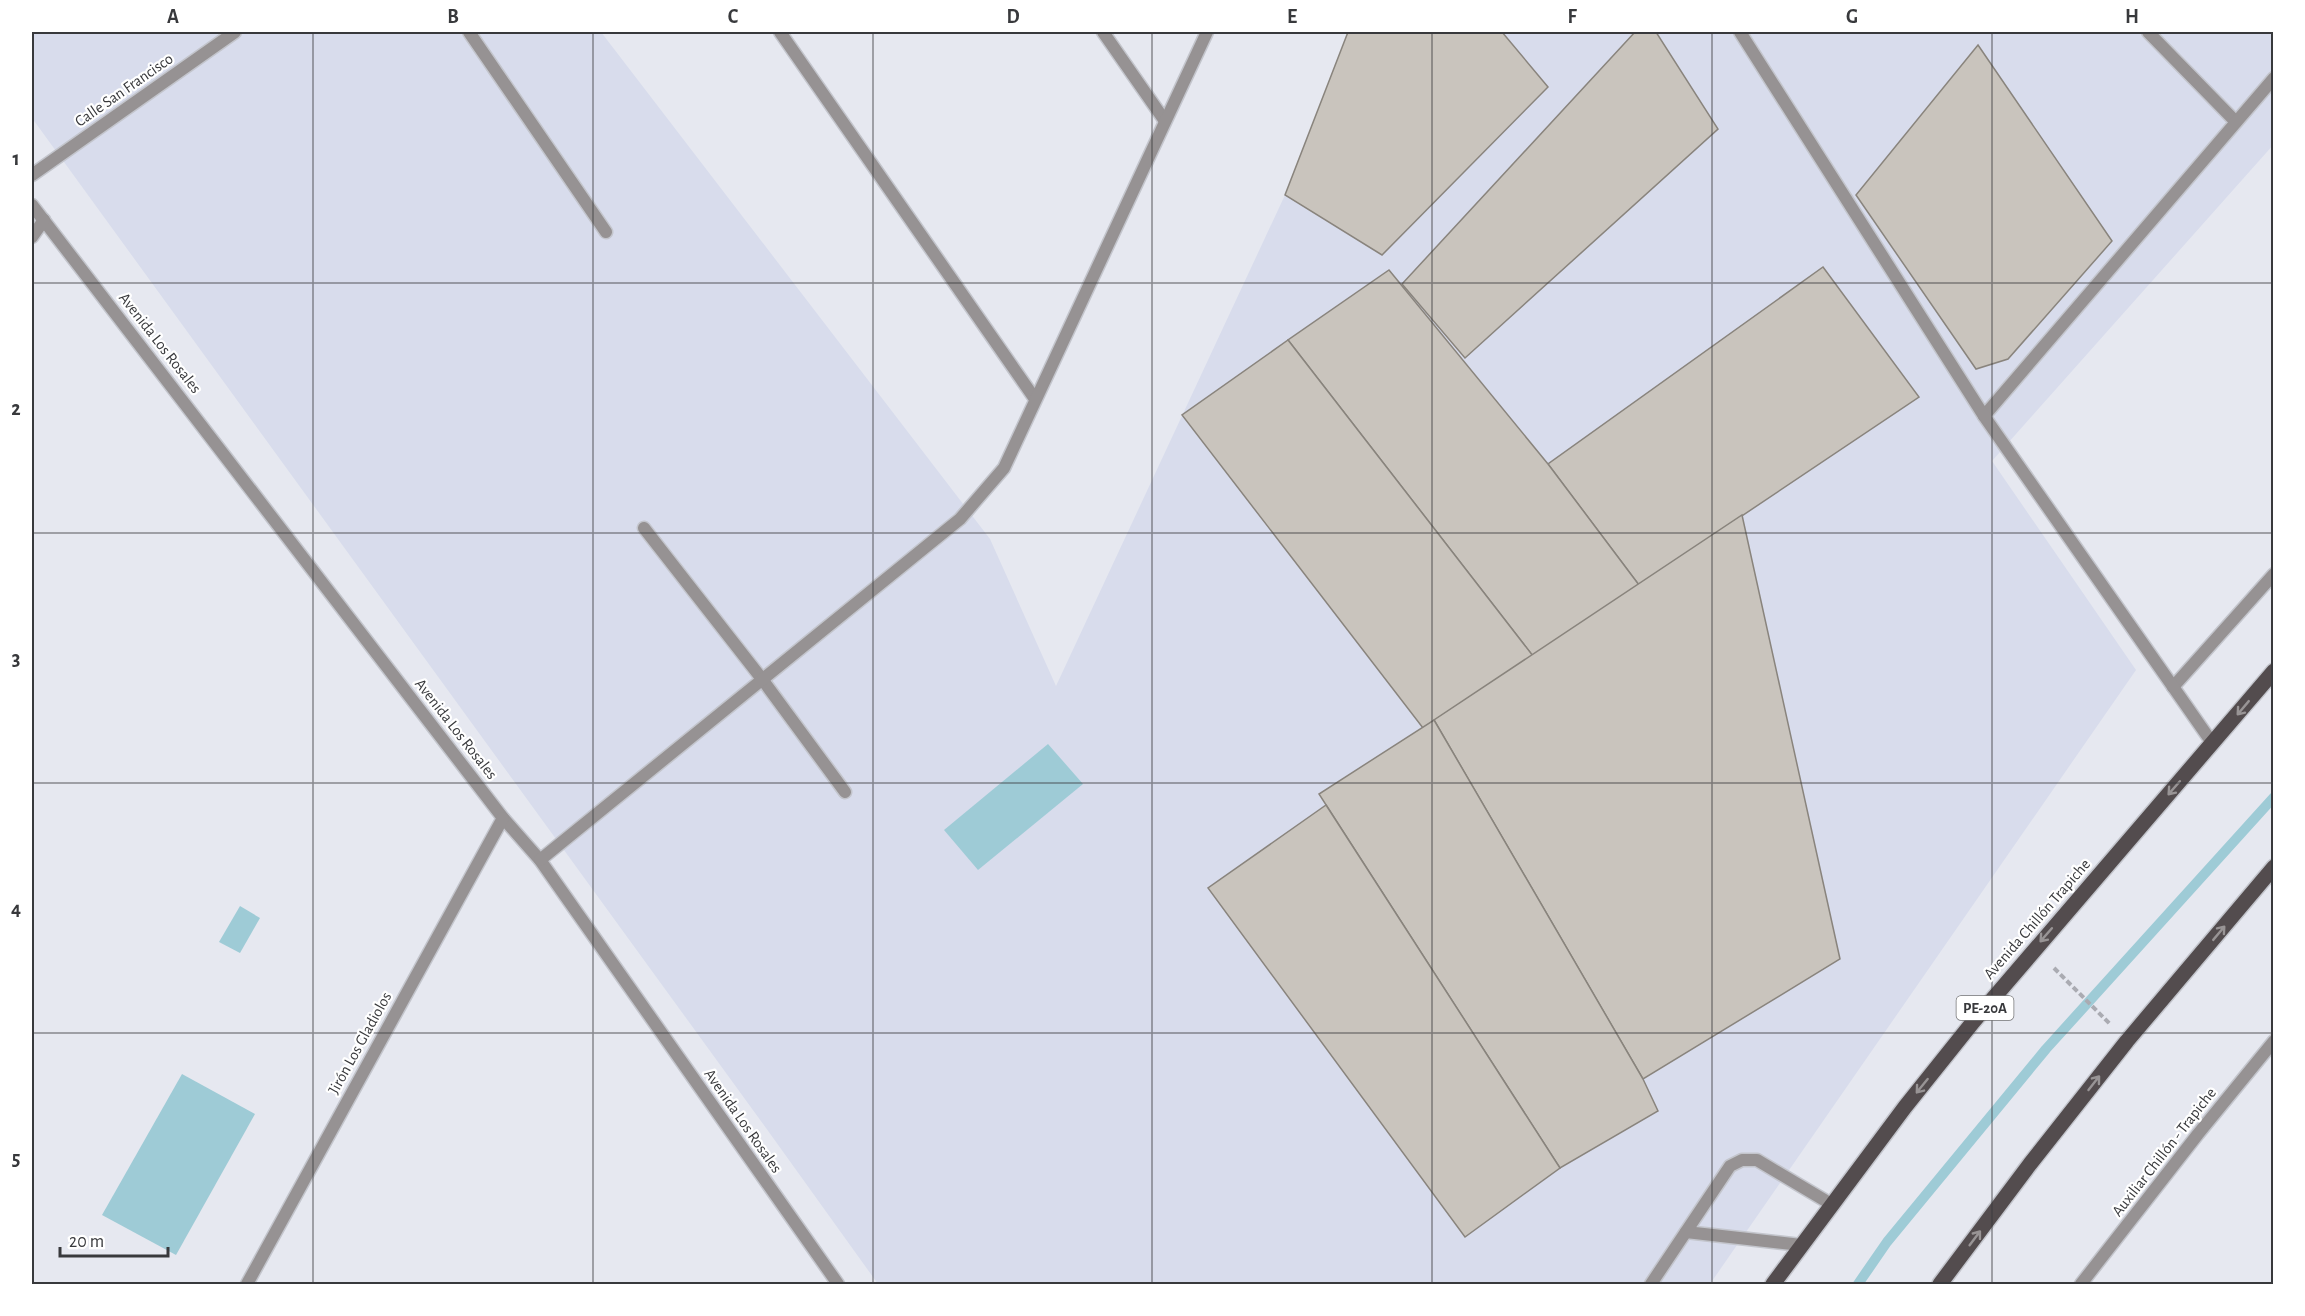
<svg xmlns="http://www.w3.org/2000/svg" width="2305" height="1316" font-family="'Alegreya Sans',sans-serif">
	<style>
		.built { fill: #d8dcec }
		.water { fill: #9ecbd6 }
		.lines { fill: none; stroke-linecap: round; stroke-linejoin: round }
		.stream { stroke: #9ecbd6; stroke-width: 10 }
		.building { fill: #c9c4bd; stroke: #89847d; stroke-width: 1.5 }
		.service-casing { stroke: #c3c5cc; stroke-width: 15 }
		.minor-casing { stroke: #c3c5cc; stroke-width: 15 }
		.primary-casing { stroke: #c3c5cc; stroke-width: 18 }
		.path { stroke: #aaabb2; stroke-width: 4; stroke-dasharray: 6 3; stroke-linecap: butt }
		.service { stroke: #969293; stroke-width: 12 }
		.minor { stroke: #969293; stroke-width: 12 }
		.primary { stroke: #534c4e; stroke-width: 15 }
		.oneway { stroke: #989495 }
		.grid { fill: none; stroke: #38393c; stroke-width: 1.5; stroke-opacity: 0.55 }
		.labels { text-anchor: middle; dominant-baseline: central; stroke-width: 4.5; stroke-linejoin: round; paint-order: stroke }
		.shield { fill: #fff; stroke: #747476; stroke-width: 1.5 }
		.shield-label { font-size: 15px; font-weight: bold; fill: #38393c }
		.street-label { font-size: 16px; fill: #38393c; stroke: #fff }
		.neatline { fill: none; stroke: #38393c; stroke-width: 2 }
		.grid-label { font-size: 20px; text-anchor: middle; font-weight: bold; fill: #38393c }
	</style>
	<rect width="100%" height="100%" fill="#e6e8f0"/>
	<polygon class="built" points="32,32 601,32 990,539 1056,686 1285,195 1348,32 2273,32 2274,144 1992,461 2136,670 1710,1284 878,1284 766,1128 32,118"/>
	<g class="water">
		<polygon points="1048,744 1083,784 978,870 944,830"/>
		<polygon points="240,906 260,918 240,953 219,942"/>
		<polygon points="182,1074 255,1114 176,1255 102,1215"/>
	</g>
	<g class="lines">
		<polyline class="stream" points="1858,1284 1887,1242 2046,1049 2274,797"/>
	</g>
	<g class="building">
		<polygon points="1348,32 1502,32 1548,87 1382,255 1285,195"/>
		<polygon points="1635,32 1656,32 1718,129 1465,358 1402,284"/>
		<polygon points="1978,45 2112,241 2008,359 1976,369 1856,195"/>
		<polygon points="1823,267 1919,397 1639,585 1548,464"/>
		<polygon points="1389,270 1548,464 1639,585 1533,656 1288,340"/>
		<polygon points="1288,340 1533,656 1423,728 1182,415"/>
		<polygon points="1742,515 1840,959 1643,1079 1434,720"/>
		<polygon points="1434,720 1643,1079 1658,1111 1560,1168 1319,794"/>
		<polygon points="1326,805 1560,1168 1465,1237 1208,888"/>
	</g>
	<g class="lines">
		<defs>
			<g id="service">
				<polyline points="2148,32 2236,122"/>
				<polyline points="1984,416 2274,78"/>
				<polyline points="2173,687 2274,574"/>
				<polyline points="1686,1232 1801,1245"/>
				<polyline points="1651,1284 1730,1166 1742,1160 1757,1160 1831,1204"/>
			</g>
			<g id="minor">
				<polyline points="469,32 606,232"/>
				<polyline points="780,32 1035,399"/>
				<polyline points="1103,32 1165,121"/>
				<polyline points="1740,32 1984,416 2213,744"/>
				<polyline points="32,175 235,32"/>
				<polyline points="32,205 503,818 540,860 838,1284"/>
				<polyline points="32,237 44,220"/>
				<polyline points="644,528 762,679 845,792"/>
				<polyline points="540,860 960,519 1004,468 1207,32"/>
				<polyline points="247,1284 503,818"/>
				<polyline points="2081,1284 2198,1134 2274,1041"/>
			</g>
			<g id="primary">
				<polyline points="1773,1284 1905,1107 1973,1022 2274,671"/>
				<polyline points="1940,1284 2030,1164 2127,1041 2274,867"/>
			</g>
		</defs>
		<use href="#service" class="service-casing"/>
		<use href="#minor" class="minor-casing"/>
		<use href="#primary" class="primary-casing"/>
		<polyline class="path" points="2054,968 2110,1024"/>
		<use href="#service" class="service"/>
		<use href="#minor" class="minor"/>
		<use href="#primary" class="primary"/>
	</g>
	<defs><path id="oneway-shaft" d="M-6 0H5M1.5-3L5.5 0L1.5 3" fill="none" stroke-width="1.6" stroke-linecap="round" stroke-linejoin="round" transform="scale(1.5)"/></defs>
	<g class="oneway">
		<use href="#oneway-shaft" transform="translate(2243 708) rotate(130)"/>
		<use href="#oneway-shaft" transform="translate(2174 788) rotate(131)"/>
		<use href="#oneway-shaft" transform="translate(2219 933) rotate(-50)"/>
		<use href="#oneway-shaft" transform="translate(2046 935) rotate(131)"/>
		<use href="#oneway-shaft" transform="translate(2094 1083) rotate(-52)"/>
		<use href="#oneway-shaft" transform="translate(1922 1086) rotate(129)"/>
		<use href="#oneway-shaft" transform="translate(1975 1238) rotate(-53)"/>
	</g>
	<path class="grid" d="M313,32V1284M593,32V1284M873,32V1284M1152,32V1284M1432,32V1284M1712,32V1284M1992,32V1284M32,283H2274M32,533H2274M32,783H2274M32,1033H2274"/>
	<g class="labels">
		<rect class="shield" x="1956.5" y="996" width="57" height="24" rx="4.5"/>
		<g class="shield-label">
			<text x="1985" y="1008">PE-20A</text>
		</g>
		<g class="street-label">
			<text transform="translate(124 90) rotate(-35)">Calle San Francisco</text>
			<text transform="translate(160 343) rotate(52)">Avenida Los Rosales</text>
			<text transform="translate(456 729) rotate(52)">Avenida Los Rosales</text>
			<text transform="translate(2037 919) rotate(-49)">Avenida Chillón Trapiche</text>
			<text transform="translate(360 1043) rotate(-61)">Jirón Los Gladiolos</text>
			<text transform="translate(743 1121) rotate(55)">Avenida Los Rosales</text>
			<text transform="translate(2164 1152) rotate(-52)">Auxiliar Chillón - Trapiche</text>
		</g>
	</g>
	<rect width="2305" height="1316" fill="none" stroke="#ffffff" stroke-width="66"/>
	<path d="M60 1247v9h108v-9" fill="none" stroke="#38393c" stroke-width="3"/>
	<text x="69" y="1247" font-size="18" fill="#38393c" stroke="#ffffff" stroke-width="4.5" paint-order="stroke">20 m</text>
	<rect x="33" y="33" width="2239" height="1250" class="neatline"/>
	<g class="grid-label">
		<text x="173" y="23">A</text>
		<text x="453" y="23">B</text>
		<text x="733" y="23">C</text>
		<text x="1013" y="23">D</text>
		<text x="1292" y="23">E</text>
		<text x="1572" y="23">F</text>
		<text x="1852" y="23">G</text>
		<text x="2132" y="23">H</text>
		<text x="16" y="165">1</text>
		<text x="16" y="415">2</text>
		<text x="16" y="665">3</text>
		<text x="16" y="915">4</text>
		<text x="16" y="1165">5</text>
	</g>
</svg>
